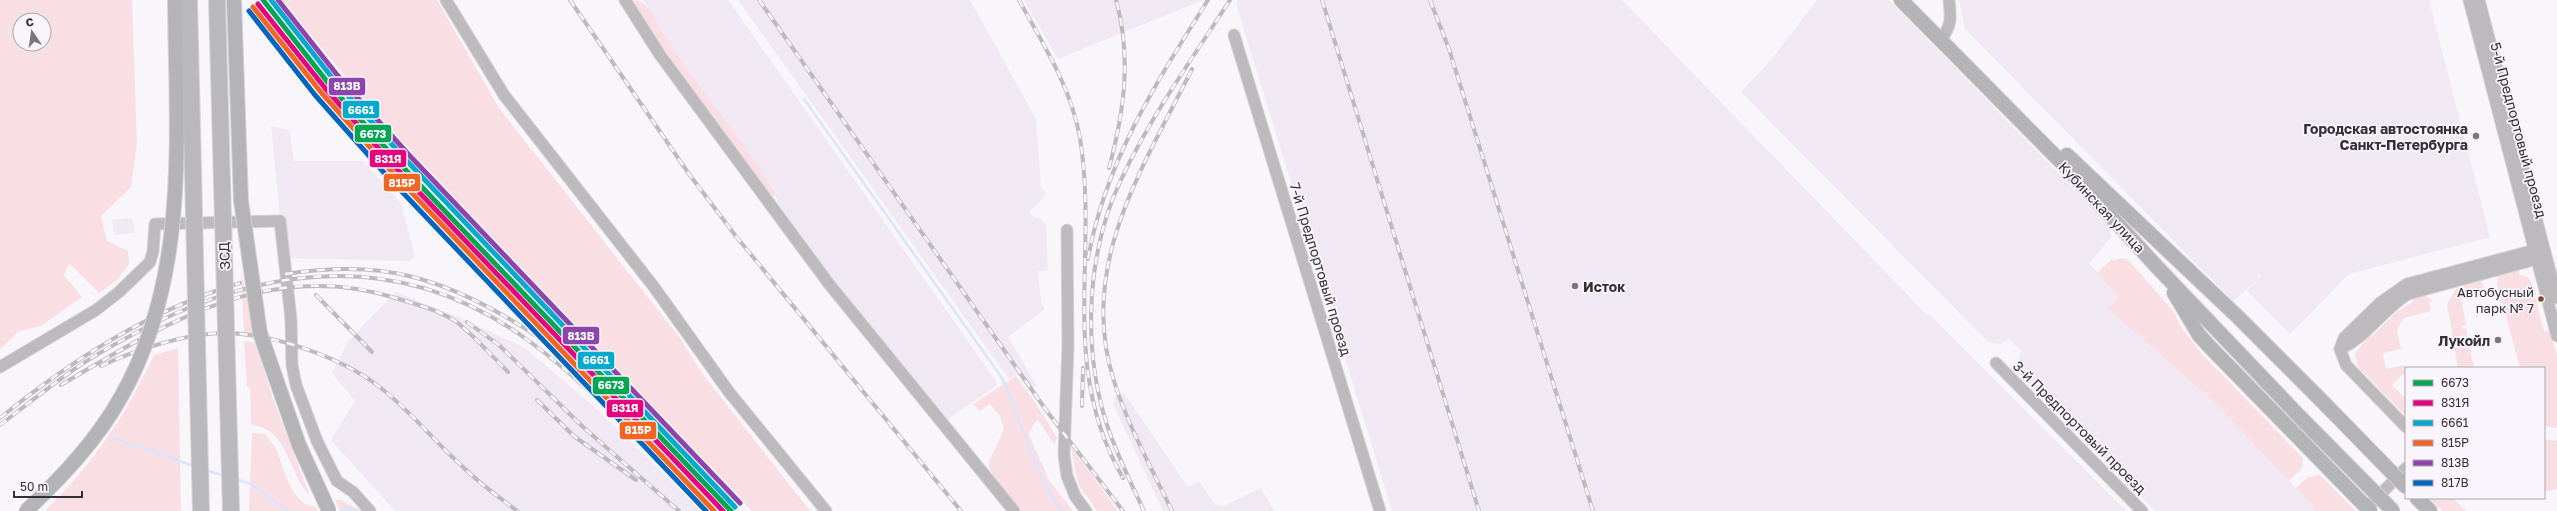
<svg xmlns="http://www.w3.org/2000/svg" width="2557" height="511" font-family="'Golos Text',sans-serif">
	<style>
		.built { fill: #f0e8f2 }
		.green { fill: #f9dfe3; fill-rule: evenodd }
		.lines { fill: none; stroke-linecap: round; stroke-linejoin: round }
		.stream { stroke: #dae4fc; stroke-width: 2.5 }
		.minor-casing { stroke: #d5d3d6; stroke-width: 13 }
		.major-casing { stroke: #d5d3d6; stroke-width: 16 }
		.highway-casing { stroke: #d5d3d6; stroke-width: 18 }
		.minor { stroke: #bcbabd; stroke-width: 11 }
		.major { stroke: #b4b3b5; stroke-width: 14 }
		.highway { stroke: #b9b8bb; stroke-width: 16 }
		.rail-casing { stroke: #bcbabd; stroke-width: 4 }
		.rail { stroke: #faf5fc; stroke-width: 2.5; stroke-dasharray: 8; stroke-linecap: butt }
		.major-bridge-casing { stroke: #d5d3d6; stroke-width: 16; stroke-linecap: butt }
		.highway-bridge-casing { stroke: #d5d3d6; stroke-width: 18; stroke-linecap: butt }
		.major-bridge { stroke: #b4b3b5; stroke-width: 14 }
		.highway-bridge { stroke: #b9b8bb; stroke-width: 16 }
		.rail-1-casing { stroke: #faf5fc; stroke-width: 8 }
		.rail-2-casing { stroke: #faf5fc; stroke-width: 8 }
		.rail-3-casing { stroke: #faf5fc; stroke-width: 8 }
		.rail-4-casing { stroke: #faf5fc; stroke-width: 8 }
		.rail-5-casing { stroke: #faf5fc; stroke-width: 8 }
		.rail-6-casing { stroke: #faf5fc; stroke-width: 8 }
		.rail-1 { stroke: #00a651; stroke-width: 5 }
		.rail-2 { stroke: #e5007d; stroke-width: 5 }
		.rail-3 { stroke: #00a9ce; stroke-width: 5 }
		.rail-4 { stroke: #f26522; stroke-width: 5 }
		.rail-5 { stroke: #8e44ad; stroke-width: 5 }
		.rail-6 { stroke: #0065bd; stroke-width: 5 }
		.poi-dot { fill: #787679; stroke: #faf5fc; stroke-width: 1.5 }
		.bus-dot { fill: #7a4b2a; stroke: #faf5fc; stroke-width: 1.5 }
		.labels { text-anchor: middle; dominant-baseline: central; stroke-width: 3.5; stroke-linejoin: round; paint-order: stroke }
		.bus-label { font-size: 13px; fill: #333133; stroke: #faf5fc; text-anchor: end }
		.poi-label { font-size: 14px; font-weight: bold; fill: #333133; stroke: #faf5fc; text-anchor: end }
		.street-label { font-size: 14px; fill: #333133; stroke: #faf5fc }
		.line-badge { stroke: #faf5fc; stroke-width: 1.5 }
		.badge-label { font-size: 11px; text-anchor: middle; font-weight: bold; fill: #fff }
	</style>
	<rect width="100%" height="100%" fill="#f9f6fb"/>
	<g class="built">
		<polygon points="643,0 728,0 996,381 996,386 947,420 865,324 780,206 772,187 674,50"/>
		<polygon points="738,0 970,0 1036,119 1041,188 1047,194 1029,212 1035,218 1039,217 1046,225 1048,270 1038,271 1041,302 1045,309 1008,337 1037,386 1030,391 1017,374 1009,379"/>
		<polygon points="1024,0 1203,0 1058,59"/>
		<polygon points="1238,0 1622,0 1927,315 1929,314 2126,511 1392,511 1236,4"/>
		<polygon points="1817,0 1889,0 2109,225 2111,237 2089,263 2119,298 2108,309 2213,401 2314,507 2315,511 2155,511 2020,375 2016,367 2021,351 2009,339 2000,344 1988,342 1741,92 1771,60"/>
		<polygon points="1959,0 2429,0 2490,237 2349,274 2290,334 2247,291 2260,277 2259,274 2258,279 2233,301 1965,29"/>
		<polygon points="271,126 289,130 294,161 363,161 401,203 415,257 410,261 284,258"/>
		<polygon points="132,218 135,233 114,235 112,220"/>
		<polygon points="396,292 456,316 525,348 590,403 703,511 395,511 331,440 355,401 332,373 348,341"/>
		<polygon points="1124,393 1188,487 1199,481 1215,505 1224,506 1261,488 1274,511 1163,511 1113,404 1115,397"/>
	</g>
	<g class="green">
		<path d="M0,0H132L137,144L131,187L101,216L107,241L128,251L129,264L117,280L99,293L69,263L64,275L82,297L41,326L19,331L0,350ZM20,20H44V44H20Z"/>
		<polygon points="282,0 437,0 499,108 680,338 702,373 810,511 752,511 576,330 397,139"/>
		<path d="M633,0C648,0 655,19 662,31C697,88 743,138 777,196H771L759,181L646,25Z"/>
		<polygon points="2121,258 2127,259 2131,263 2174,312 2181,327 2201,353 2303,458 2302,468 2289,481 2213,401 2108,309 2119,298 2097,273 2112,259 2114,261"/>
		<polygon points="2519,270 2519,275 2527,277 2531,281 2544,332 2550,331 2557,356 2557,428 2544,426 2544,368 2520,368 2497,283 2498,276"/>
		<polygon points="241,271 255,335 244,334"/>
		<polygon points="2480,280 2484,285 2481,292 2461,298 2466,325 2462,325 2463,329 2466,328 2474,368 2458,368 2447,304 2458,286"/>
		<polygon points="2423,294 2433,301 2429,302 2431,311 2404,318 2397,330 2401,349 2383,353 2386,369 2404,365 2406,377 2403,374 2392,385 2406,399 2406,416 2358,367 2355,354 2370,334 2372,336 2395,313 2413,302 2412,299"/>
		<path d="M244,341L257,343L272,396L310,496C288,474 288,427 251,425L250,387H247Z"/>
		<path d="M178,348L181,511H45C95,461 124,418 154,355Z"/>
		<polygon points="1016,376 1035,402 1057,438 1054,444 1038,420 1034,423 1029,435 1049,480 1073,511 1021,511 996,481 989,467 989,462 1004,429 1000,416 990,404 980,411 973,404"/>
		<path d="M252,433L265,434C268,438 272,442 275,447C283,463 291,507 315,506L318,511H249Z"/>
		<polygon points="2544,439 2557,441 2557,489 2544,492"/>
		<polygon points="1071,447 1118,511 1097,511 1078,484"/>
		<polygon points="2318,475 2322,477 2356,511 2315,511 2314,507 2296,488 2308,477"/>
		<polygon points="2429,498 2453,498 2466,511 2442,511"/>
		<polygon points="335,500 340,500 362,511 340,511"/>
	</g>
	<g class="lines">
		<g class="stream">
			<path d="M804,99L1002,378C1023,423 1032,471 1062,511"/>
			<polyline points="113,438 194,466"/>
			<polyline points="206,470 224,476"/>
			<polyline points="235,479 251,484 288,511"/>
			<polyline points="342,510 353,509 355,511"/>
		</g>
		<defs>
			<g id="minor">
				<polyline points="446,0 504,95 654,287 729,392 826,511"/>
				<polyline points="625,0 660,55 829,284 1014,511"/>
				<polyline points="2469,0 2557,336"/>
				<polyline points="2479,0 2557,298"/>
				<polyline points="1234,35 1380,511"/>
				<path d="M1940,40C1952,27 1951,17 1949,0"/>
				<polyline points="1067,230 1068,346 1064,455 1067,476 1075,496 1086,511"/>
				<path d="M2340,349C2367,337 2383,309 2408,294L2537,259L2543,254"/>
				<polyline points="1996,363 2142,511"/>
				<polyline points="0,367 96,310 119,292 150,262 153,251 155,224 280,221 291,319 292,365 296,385 317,441 337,481 353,492 370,511"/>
				<polyline points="2406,427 2346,365 2340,349 2344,338 2381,302 2407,284 2535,250 2545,252"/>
				<polyline points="2367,508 2406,468"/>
			</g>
			<g id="major">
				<polyline points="1901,0 2067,168 2157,267 2300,417"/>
				<polyline points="2067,155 2238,317 2319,398"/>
				<polyline points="2174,293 2199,335 2210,347 2370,511"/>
				<polyline points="2417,498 2430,511"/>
			</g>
			<polyline id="highway" points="199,429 201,511"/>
		</defs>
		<use href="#minor" class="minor-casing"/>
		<use href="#major" class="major-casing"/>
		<use href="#highway" class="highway-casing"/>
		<use href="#minor" class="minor"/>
		<use href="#major" class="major"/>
		<use href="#highway" class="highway"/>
		<defs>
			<g id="rail">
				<polyline points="570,0 689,174 735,235 961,511"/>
				<polyline points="759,0 1046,410 1123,511"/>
				<path d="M1019,0C1043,44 1071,87 1080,138C1099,256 1058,366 1123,478"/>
				<polyline points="1322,0 1479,511"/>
				<polyline points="1430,0 1449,49 1593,511"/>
				<path d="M1109,168C1124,112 1132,58 1116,0"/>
				<path d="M1088,259C1105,162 1157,81 1208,0"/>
				<path d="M285,274C327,268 368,266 409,276C493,296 589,368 650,428"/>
				<polyline points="316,295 372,352"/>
				<polyline points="467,322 499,345 583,427 679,511"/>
				<path d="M101,366C135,350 189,332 227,333C273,334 340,357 377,385C408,408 434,441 463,467C479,483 499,497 517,511"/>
				<path d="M61,385C167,322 272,257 399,299C418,305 442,311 458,323C475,337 492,356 508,372"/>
				<polyline points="537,400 575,437 636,480"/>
				<polyline points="1082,406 1083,368"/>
				<path d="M0,418C73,359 150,310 240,283"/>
				<path d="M0,425C25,406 50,386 76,368C96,354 119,342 141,330C272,262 405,250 529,341C595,389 649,452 705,511"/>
				<path d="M1144,511C1131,483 1117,455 1107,425C1084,354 1086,268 1113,198C1142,128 1189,64 1230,0"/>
				<path d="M1172,511C1152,469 1128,426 1114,381C1077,266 1143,168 1192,69"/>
			</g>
		</defs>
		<use href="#rail" class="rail-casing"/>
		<use href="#rail" class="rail"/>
		<defs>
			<g id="major-bridge">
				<polyline points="234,0 241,201 260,333 299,445 329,511"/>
				<polyline points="2319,398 2406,487"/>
				<polyline points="2300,417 2393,511"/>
				<path d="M26,511C62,477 97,440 121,397C190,276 176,134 175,0"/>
			</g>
			<g id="highway-bridge">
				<polyline points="189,0 199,429"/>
				<polyline points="217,0 231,511"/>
			</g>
		</defs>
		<use href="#major-bridge" class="major-bridge-casing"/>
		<use href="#highway-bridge" class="highway-bridge-casing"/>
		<use href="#major-bridge" class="major-bridge"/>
		<use href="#highway-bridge" class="highway-bridge"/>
		<defs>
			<polyline id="rail-1" points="263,0 329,84 400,164 731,511"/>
			<polyline id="rail-2" points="258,4 325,88 396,168 723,511"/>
			<polyline id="rail-3" points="271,0 334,80 405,159 735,507"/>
			<polyline id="rail-4" points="253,7 320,91 392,172 714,511"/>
			<polyline id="rail-5" points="278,0 338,76 409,155 740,503"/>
			<polyline id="rail-6" points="249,11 315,95 387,176 706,511"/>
		</defs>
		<use href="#rail-1" class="rail-1-casing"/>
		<use href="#rail-2" class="rail-2-casing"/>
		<use href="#rail-3" class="rail-3-casing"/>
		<use href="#rail-4" class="rail-4-casing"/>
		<use href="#rail-5" class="rail-5-casing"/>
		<use href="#rail-6" class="rail-6-casing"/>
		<use href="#rail-1" class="rail-1"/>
		<use href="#rail-2" class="rail-2"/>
		<use href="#rail-3" class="rail-3"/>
		<use href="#rail-4" class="rail-4"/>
		<use href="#rail-5" class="rail-5"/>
		<use href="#rail-6" class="rail-6"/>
	</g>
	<g class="poi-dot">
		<circle cx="2476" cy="136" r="4"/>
		<circle cx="1575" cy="286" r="4"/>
		<circle cx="2498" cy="340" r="4"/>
	</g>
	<circle class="bus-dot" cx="2541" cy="299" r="3.5"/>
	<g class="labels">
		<g class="bus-label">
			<text x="2534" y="292">Автобусный<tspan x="2534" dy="16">парк № 7</tspan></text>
		</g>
		<g class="poi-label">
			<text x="2468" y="128">Городская автостоянка<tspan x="2468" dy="16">Санкт-Петербурга</tspan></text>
			<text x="1583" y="286" text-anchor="start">Исток</text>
			<text x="2490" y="340">Лукойл</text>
		</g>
		<g class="street-label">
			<text transform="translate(2519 130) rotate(75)">5-й Предпортовый проезд</text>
			<text transform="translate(2102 207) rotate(47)">Кубинская улица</text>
			<text transform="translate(224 256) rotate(-92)">ЗСД</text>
			<text transform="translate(1321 269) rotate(73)">7-й Предпортовый проезд</text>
			<text transform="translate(2080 427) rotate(45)">3-й Предпортовый проезд</text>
		</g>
	</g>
	<g class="line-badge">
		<rect x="328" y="77" width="38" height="19" rx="4" fill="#8e44ad"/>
		<rect x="342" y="100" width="38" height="19" rx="4" fill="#00a9ce"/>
		<rect x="354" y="124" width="38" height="19" rx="4" fill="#00a651"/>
		<rect x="369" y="149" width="38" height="19" rx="4" fill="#e5007d"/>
		<rect x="383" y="173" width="38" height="19" rx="4" fill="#f26522"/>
		<rect x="562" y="326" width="38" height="19" rx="4" fill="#8e44ad"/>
		<rect x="577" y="351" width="38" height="19" rx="4" fill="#00a9ce"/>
		<rect x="592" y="376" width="38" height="19" rx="4" fill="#00a651"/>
		<rect x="606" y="399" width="38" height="19" rx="4" fill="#e5007d"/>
		<rect x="619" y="421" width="38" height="19" rx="4" fill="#f26522"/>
	</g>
	<g class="badge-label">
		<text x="347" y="90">813В</text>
		<text x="361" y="114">6661</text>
		<text x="373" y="138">6673</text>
		<text x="388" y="163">831Я</text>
		<text x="402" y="187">815Р</text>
		<text x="581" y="340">813В</text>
		<text x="596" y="364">6661</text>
		<text x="611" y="389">6673</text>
		<text x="625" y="412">831Я</text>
		<text x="638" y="434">815Р</text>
	</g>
	<rect x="2405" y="367" width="140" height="132" fill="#faf5fc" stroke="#aaa7ac"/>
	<rect x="2413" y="380" width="20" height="6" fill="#00a651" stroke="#aaa7ac"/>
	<text x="2441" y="387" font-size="12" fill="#333133">6673</text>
	<rect x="2413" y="400" width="20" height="6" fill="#e5007d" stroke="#aaa7ac"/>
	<text x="2441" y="407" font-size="12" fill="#333133">831Я</text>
	<rect x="2413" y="420" width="20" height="6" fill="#00a9ce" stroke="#aaa7ac"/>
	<text x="2441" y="427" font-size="12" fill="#333133">6661</text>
	<rect x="2413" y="440" width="20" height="6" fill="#f26522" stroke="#aaa7ac"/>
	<text x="2441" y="447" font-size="12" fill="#333133">815Р</text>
	<rect x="2413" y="460" width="20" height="6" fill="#8e44ad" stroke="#aaa7ac"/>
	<text x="2441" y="467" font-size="12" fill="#333133">813В</text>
	<rect x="2413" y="480" width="20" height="6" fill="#0065bd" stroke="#aaa7ac"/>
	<text x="2441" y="487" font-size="12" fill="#333133">817В</text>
	<g transform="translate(32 32) rotate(347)"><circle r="19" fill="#faf5fc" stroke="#aaa7ac"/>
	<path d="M0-3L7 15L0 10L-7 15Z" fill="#787679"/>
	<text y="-6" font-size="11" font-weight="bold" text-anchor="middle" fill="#333133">С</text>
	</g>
	<path d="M14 491v6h68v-6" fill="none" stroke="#333133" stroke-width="2"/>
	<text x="20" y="491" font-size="12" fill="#333133" stroke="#faf5fc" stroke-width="3" paint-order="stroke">50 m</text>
</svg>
